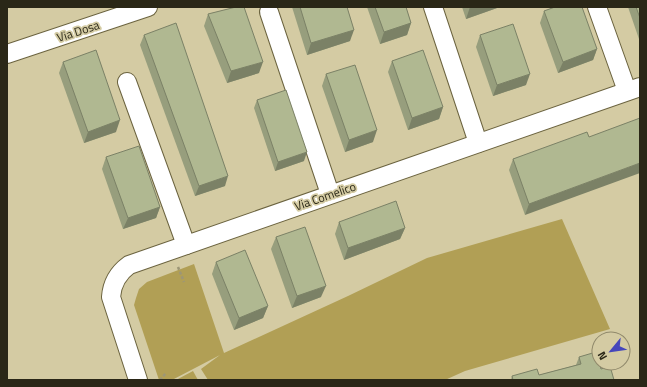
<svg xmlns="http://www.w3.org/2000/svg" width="647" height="387" font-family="'Titillium Web',sans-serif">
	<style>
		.green { fill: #b19f55 }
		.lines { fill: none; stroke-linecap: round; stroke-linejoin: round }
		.minor-casing { stroke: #6b633f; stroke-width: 20 }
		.path { stroke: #9d9676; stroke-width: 2.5; stroke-dasharray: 3 2; stroke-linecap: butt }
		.minor { stroke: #fff; stroke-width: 18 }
		.wall { fill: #979e7d }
		.shaded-wall { fill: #7b8166 }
		.building { fill: #b0b891; stroke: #7b8166 }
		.labels { text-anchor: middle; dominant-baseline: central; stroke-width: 3.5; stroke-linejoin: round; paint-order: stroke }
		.street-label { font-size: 12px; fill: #2a2717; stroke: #d4cba3 }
	</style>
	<rect width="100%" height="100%" fill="#d4cba3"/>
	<g class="green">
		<polygon points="562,219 610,329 465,371 445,380 208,380 201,369 220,355 172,380 159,380 134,305 136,298 139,289 147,282 194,264 224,353 348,296 427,258"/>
		<polygon points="193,371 198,380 176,380"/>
	</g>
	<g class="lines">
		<defs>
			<g id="minor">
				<polyline points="433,7 478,143"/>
				<polyline points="597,7 627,91"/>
				<polyline points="269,12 330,194"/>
				<polyline points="7,54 148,7"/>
				<polyline points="127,82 186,245"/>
				<path d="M138,380L111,297C112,283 118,273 129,265L640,87"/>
			</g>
		</defs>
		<use href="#minor" class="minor-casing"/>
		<g class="path">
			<polyline points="178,267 184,282"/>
			<polyline points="160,380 166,373"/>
		</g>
		<use href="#minor" class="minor"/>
	</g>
	<g class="wall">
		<polygon points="292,7 347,7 350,41 307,55"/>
		<polygon points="367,7 406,7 411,23 407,35 380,44"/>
		<polygon points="462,7 498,7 497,8 466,19"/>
		<polygon points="628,7 640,7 640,42"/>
		<polygon points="544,11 597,49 593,60 558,73 540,23"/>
		<polygon points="208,14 259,73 227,83 204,26"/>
		<polygon points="144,35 225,186 195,196 140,45"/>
		<polygon points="480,35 526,85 493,96 476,47"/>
		<polygon points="392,61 443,107 439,119 408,130 388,72"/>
		<polygon points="63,62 116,132 84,143 59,73"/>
		<polygon points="326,74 373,142 345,152 322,86"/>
		<polygon points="257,100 304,161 275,171 254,108"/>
		<polygon points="589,137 525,215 509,170 513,159"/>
		<polygon points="106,157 160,207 156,218 123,229 102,169"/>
		<polygon points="339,222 405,228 400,239 344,260 335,234"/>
		<polygon points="276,237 321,297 292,308 271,249"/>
		<polygon points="216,262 268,306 263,318 234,330 212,274"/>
		<polygon points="579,357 601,369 614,380 511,380 512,376 539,375 576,365"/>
	</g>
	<g class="shaded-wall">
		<polygon points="470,7 498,7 497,8 466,19"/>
		<polygon points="411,23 407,35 380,44 384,32"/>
		<polygon points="354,30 350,41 307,55 311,43"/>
		<polygon points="597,49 593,60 558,73 563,62"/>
		<polygon points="263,62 259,73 227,83 231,71"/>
		<polygon points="530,74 526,85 493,96 497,85"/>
		<polygon points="443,107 439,119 408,130 412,118"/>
		<polygon points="120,120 116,132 84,143 88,132"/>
		<polygon points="377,130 373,142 345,152 349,140"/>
		<polygon points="307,152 304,161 275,171 278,162"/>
		<polygon points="640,163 640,173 525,215 529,204"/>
		<polygon points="228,176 225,186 195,196 199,186"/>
		<polygon points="160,207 156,218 123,229 128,218"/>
		<polygon points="405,228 400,239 344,260 348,248"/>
		<polygon points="326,286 321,297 292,308 297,296"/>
		<polygon points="268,306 263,318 234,330 239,318"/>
	</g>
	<g class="building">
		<polygon points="236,7 244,7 263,62 231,71 208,14"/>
		<polygon points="300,7 347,7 354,30 311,43"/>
		<polygon points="375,7 406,7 411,23 384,32"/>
		<polygon points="555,7 582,7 597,49 563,62 544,11"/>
		<polygon points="636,7 640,7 640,18"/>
		<polygon points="176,23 228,176 199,186 144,35"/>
		<polygon points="513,24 530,74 497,85 480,35"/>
		<polygon points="96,50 120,120 88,132 63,62"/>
		<polygon points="423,50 443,107 412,118 392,61"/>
		<polygon points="355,65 377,130 349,140 326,74"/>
		<polygon points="286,90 307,152 278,162 257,100"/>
		<polygon points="640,118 640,163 529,204 513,159 587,132 589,137"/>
		<polygon points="139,146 160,207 128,218 106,157"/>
		<polygon points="396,201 405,228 348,248 339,222"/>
		<polygon points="305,227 326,286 297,296 276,237"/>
		<polygon points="245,250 268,306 239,318 216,262"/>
		<polygon points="596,352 601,369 610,366 614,380 513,380 512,376 537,369 539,375 581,364 579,357"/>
	</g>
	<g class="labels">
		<g class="street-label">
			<text transform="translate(78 31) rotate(-18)">Via Dosa</text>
			<text transform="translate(325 196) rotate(-19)">Via Comelico</text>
		</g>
	</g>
	<rect width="647" height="387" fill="none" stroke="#2a2717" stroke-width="16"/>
	<g transform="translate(611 351) rotate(241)"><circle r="19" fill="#d4cba3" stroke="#90896b"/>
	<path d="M0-3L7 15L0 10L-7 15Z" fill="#4546bb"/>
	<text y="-6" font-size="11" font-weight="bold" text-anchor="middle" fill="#2a2717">N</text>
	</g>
</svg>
